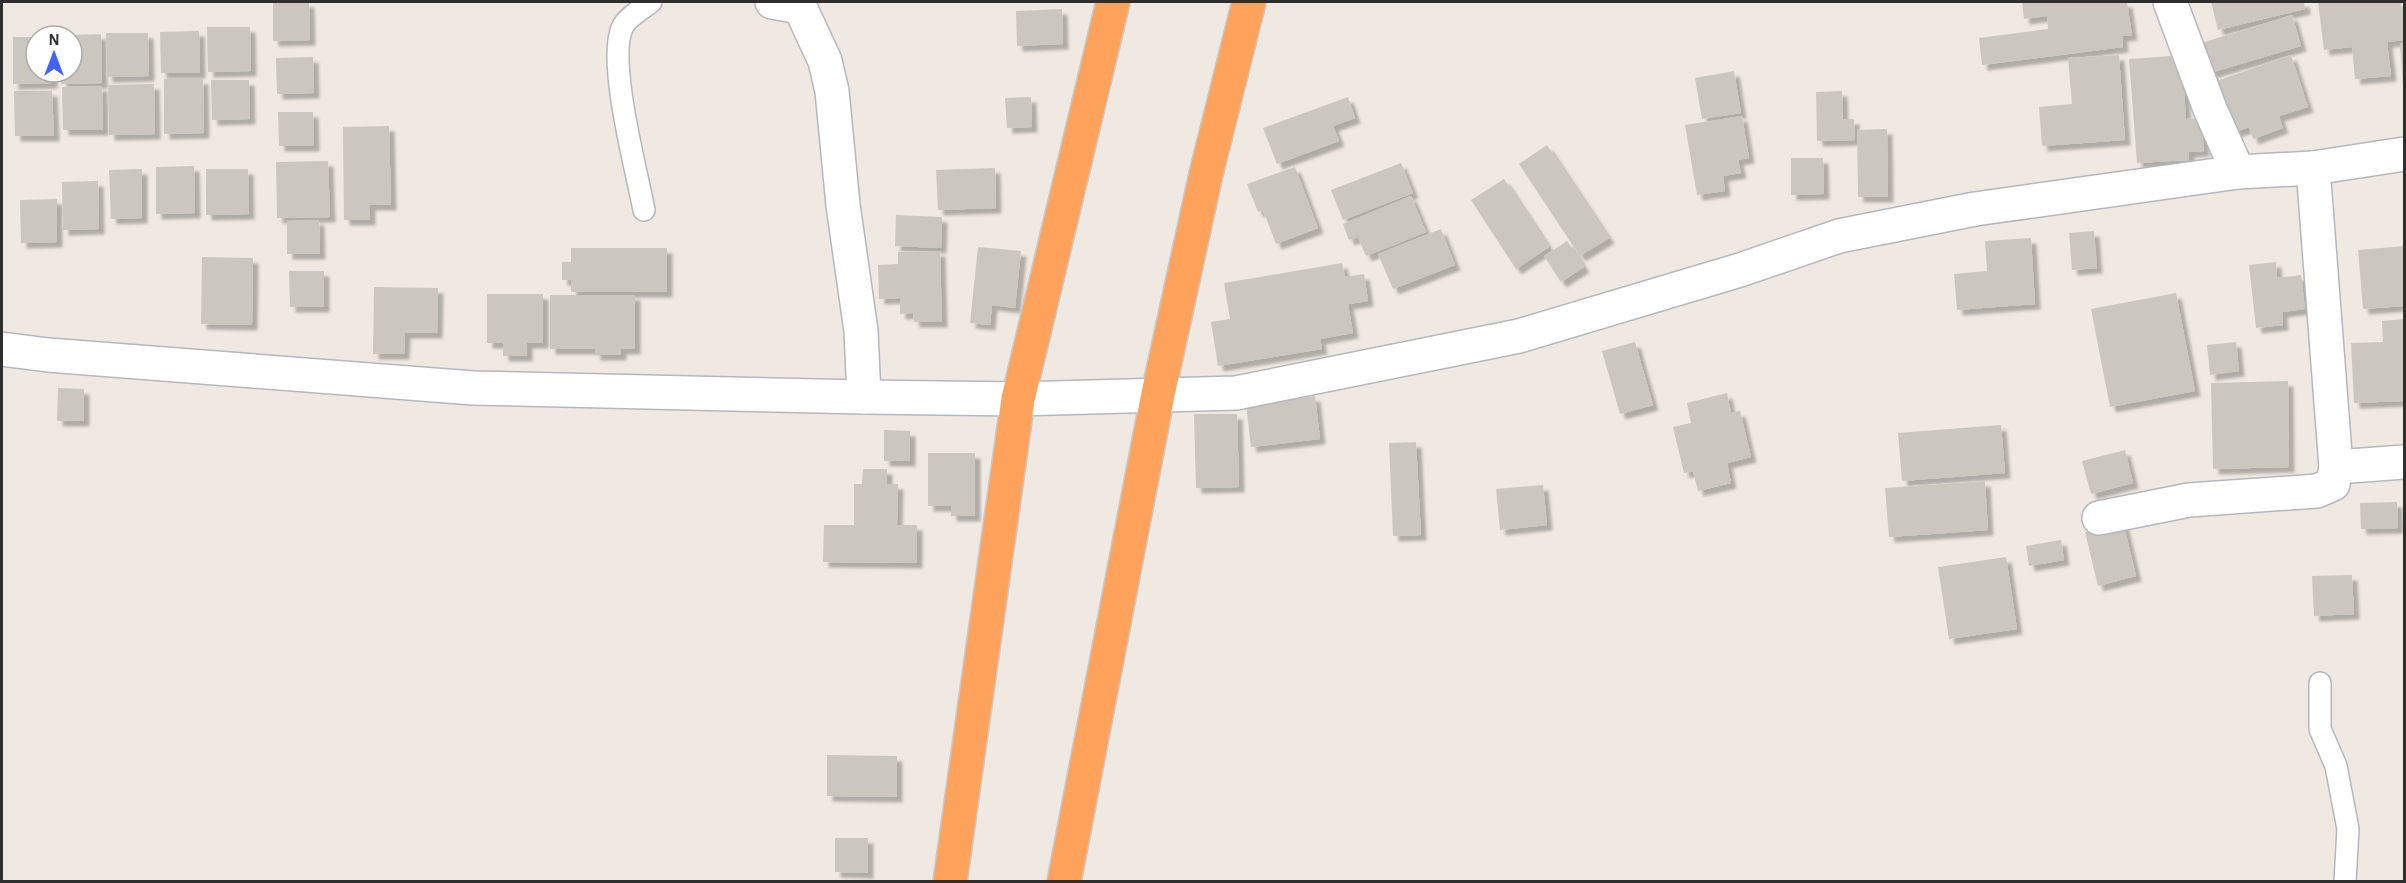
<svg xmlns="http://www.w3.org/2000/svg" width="2406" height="883" font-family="'Alegreya Sans',sans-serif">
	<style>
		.building { fill: #cbc7bf; filter: url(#shadow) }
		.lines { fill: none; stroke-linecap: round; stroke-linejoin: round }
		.lane-casing { stroke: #b4b7c1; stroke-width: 24 }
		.street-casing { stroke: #b4b7c1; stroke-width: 36 }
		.secondary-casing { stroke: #b4b7c1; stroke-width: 36 }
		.highway-casing { stroke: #c9c9c9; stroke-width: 36 }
		.lane { stroke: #fff; stroke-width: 21 }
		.street { stroke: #fff; stroke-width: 33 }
		.secondary { stroke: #fff; stroke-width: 33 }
		.highway { stroke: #ffa35c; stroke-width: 33 }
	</style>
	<defs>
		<filter id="shadow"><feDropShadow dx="5.5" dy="5.5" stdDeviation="1.5" flood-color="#0004"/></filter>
	</defs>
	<rect width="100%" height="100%" fill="#efe9e1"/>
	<g class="building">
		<polygon points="273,2 309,2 310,40 273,41"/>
		<polygon points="2022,2 2127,2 2132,35 2122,36 2123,47 1982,65 1979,38 2048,29 2047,16 2024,19"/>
		<polygon points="2211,2 2304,2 2305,9 2218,30"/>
		<polygon points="2318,2 2401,2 2401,7 2404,7 2404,40 2387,42 2391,76 2355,79 2352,47 2324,50"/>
		<polygon points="1062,9 1063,44 1017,46 1016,11"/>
		<polygon points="2292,15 2301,46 2210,73 2201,43"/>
		<polygon points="207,27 250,27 251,71 208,72"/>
		<polygon points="199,31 200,73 161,73 160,32"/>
		<polygon points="106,33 148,33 149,76 107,77"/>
		<polygon points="101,34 102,83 61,84 61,72 72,72 72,35"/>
		<polygon points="13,37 36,37 36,72 52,72 52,83 13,84"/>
		<polygon points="2400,43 2404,43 2404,86 2403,87"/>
		<polygon points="2119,55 2125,140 2042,146 2039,107 2072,104 2068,58"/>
		<polygon points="2186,55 2188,90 2184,91 2186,119 2201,118 2204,151 2189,152 2189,160 2137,163 2129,59"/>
		<polygon points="2291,55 2308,107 2279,116 2283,128 2253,139 2249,127 2232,133 2214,82"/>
		<polygon points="313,57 314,93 277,94 276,58"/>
		<polygon points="1734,71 1741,113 1702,119 1695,78"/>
		<polygon points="164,79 203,79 204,133 164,134"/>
		<polygon points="211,80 249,80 250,119 212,120"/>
		<polygon points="154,84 155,134 109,135 108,85"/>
		<polygon points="102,86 103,130 63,130 62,87"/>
		<polygon points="14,91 52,91 54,136 15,136"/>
		<polygon points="1842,91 1843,119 1854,119 1855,140 1817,141 1816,92"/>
		<polygon points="1031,97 1032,127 1007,128 1005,98"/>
		<polygon points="1348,97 1355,118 1333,126 1339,141 1277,164 1263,128"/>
		<polygon points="278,112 313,112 314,146 279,146"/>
		<polygon points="1742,116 1749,158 1738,160 1741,173 1723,176 1725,191 1697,195 1685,125"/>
		<polygon points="389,126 391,205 370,205 370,220 344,220 343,127"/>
		<polygon points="1887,129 1888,197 1858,197 1857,130"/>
		<polygon points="1547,145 1609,238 1580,256 1519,164"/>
		<polygon points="1791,158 1823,158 1824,194 1791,195"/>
		<polygon points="328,161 330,217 277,218 276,162"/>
		<polygon points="1401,163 1413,193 1343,220 1331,190"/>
		<polygon points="194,166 195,213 156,214 156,167"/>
		<polygon points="1295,167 1318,228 1276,244 1263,210 1258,212 1247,184"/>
		<polygon points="995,168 996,208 938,210 936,170"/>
		<polygon points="142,169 142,218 111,219 109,170"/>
		<polygon points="206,169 248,169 249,214 206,215"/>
		<polygon points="1504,179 1549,247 1516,269 1471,200"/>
		<polygon points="98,181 99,229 63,230 62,182"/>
		<polygon points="1411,196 1426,232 1366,256 1358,237 1349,240 1343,224"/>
		<polygon points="57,199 57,242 21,243 20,200"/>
		<polygon points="896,215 942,217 941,248 895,246"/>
		<polygon points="319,220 320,254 287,254 287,221"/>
		<polygon points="1441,229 1455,265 1393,289 1378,254"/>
		<polygon points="2094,231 2097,268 2072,270 2069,233"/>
		<polygon points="2031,238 2035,304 1957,310 1954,274 1987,271 1985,241"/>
		<polygon points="1567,241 1584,267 1561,282 1544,256"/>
		<polygon points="2404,246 2404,306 2363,309 2358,250"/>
		<polygon points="978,247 1021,251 1015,308 992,305 990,325 970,323"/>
		<polygon points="571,248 667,248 667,292 571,292 571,280 562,280 562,262 571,262"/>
		<polygon points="940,251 942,322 914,322 913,313 900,314 900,298 879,299 878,265 898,264 898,252"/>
		<polygon points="202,257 253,258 252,325 201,324"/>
		<polygon points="2276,262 2277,278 2301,275 2305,309 2282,312 2283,325 2256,328 2249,265"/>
		<polygon points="1342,263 1345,277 1364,274 1368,301 1348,304 1353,333 1320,339 1322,349 1218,366 1211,322 1230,319 1224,283"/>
		<polygon points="289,271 324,271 324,307 290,307"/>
		<polygon points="374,287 438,288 437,333 405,333 404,354 373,354"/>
		<polygon points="2176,293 2195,391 2110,407 2091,309"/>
		<polygon points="487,294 543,294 543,343 527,343 527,356 503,356 503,343 487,343"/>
		<polygon points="550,295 635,295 635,349 621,349 621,355 595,355 595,349 550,349"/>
		<polygon points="2404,319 2404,401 2354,403 2351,343 2383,342 2382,321"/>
		<polygon points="1635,342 1653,405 1620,414 1602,351"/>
		<polygon points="2236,342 2239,371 2210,375 2207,345"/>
		<polygon points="2288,381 2289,467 2213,469 2211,383"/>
		<polygon points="58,388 84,389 84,421 57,421"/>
		<polygon points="1727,393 1731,413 1740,411 1751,457 1727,463 1731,483 1698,491 1693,471 1684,473 1673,427 1691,423 1687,403"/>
		<polygon points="1315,396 1320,439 1251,447 1246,404"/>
		<polygon points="1194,414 1237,414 1239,487 1196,488"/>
		<polygon points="2001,425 2005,473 1902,481 1898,433"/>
		<polygon points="884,430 910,431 910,461 884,461"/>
		<polygon points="1416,442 1421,535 1393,536 1389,443"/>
		<polygon points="2125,450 2133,483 2091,494 2082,461"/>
		<polygon points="928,453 975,453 975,516 951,516 951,506 928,506"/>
		<polygon points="863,469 887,469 887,484 898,484 897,525 917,525 917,563 823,562 824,525 854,525 854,484 862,484"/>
		<polygon points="1985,481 1988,530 1889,537 1885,488"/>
		<polygon points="1543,485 1547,525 1500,530 1496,489"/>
		<polygon points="2397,502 2398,528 2361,529 2360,503"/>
		<polygon points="2123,522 2136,576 2098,586 2085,532"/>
		<polygon points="2061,540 2064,560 2029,566 2026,546"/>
		<polygon points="2006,557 2017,629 1949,639 1938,567"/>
		<polygon points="2352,575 2354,614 2314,616 2312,576"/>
		<polygon points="827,755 897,756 897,797 827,796"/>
		<polygon points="835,838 868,838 868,873 835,872"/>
	</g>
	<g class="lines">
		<defs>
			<g id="lane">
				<path d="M644,210C637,172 606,58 623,26C628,17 643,8 651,2"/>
				<polyline points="2320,683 2320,729 2336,766 2348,829 2345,882"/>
			</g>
			<g id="street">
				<polyline points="772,2 800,7 825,61 832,91 843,205 861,331 864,397"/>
				<polyline points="2170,2 2210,109 2238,172"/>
				<polyline points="2313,168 2336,467 2404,462"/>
				<polyline points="2099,518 2189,500 2317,491 2333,484 2336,467"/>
			</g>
			<polyline id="secondary" points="2,349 48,355 473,388 864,397 1018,399 1236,393 1519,336 1740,270 1839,236 1975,209 2238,172 2313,168 2404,154"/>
			<g id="highway">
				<polyline points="950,882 1018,399 1113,2"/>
				<polyline points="1064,882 1158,394 1206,174 1249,2"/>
			</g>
		</defs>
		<use href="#lane" class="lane-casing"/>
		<use href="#street" class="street-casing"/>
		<use href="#secondary" class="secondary-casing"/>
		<use href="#highway" class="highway-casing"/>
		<use href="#lane" class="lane"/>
		<use href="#street" class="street"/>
		<use href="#secondary" class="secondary"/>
		<use href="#highway" class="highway"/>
	</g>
	<rect width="2406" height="883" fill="none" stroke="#2e2e2e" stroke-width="6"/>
	<g transform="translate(54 54)"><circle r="28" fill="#ffffff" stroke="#ababab" stroke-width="1.5"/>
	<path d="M0-4.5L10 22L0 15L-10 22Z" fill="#4264fb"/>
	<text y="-9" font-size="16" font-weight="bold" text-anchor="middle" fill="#2e2e2e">N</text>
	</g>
</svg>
